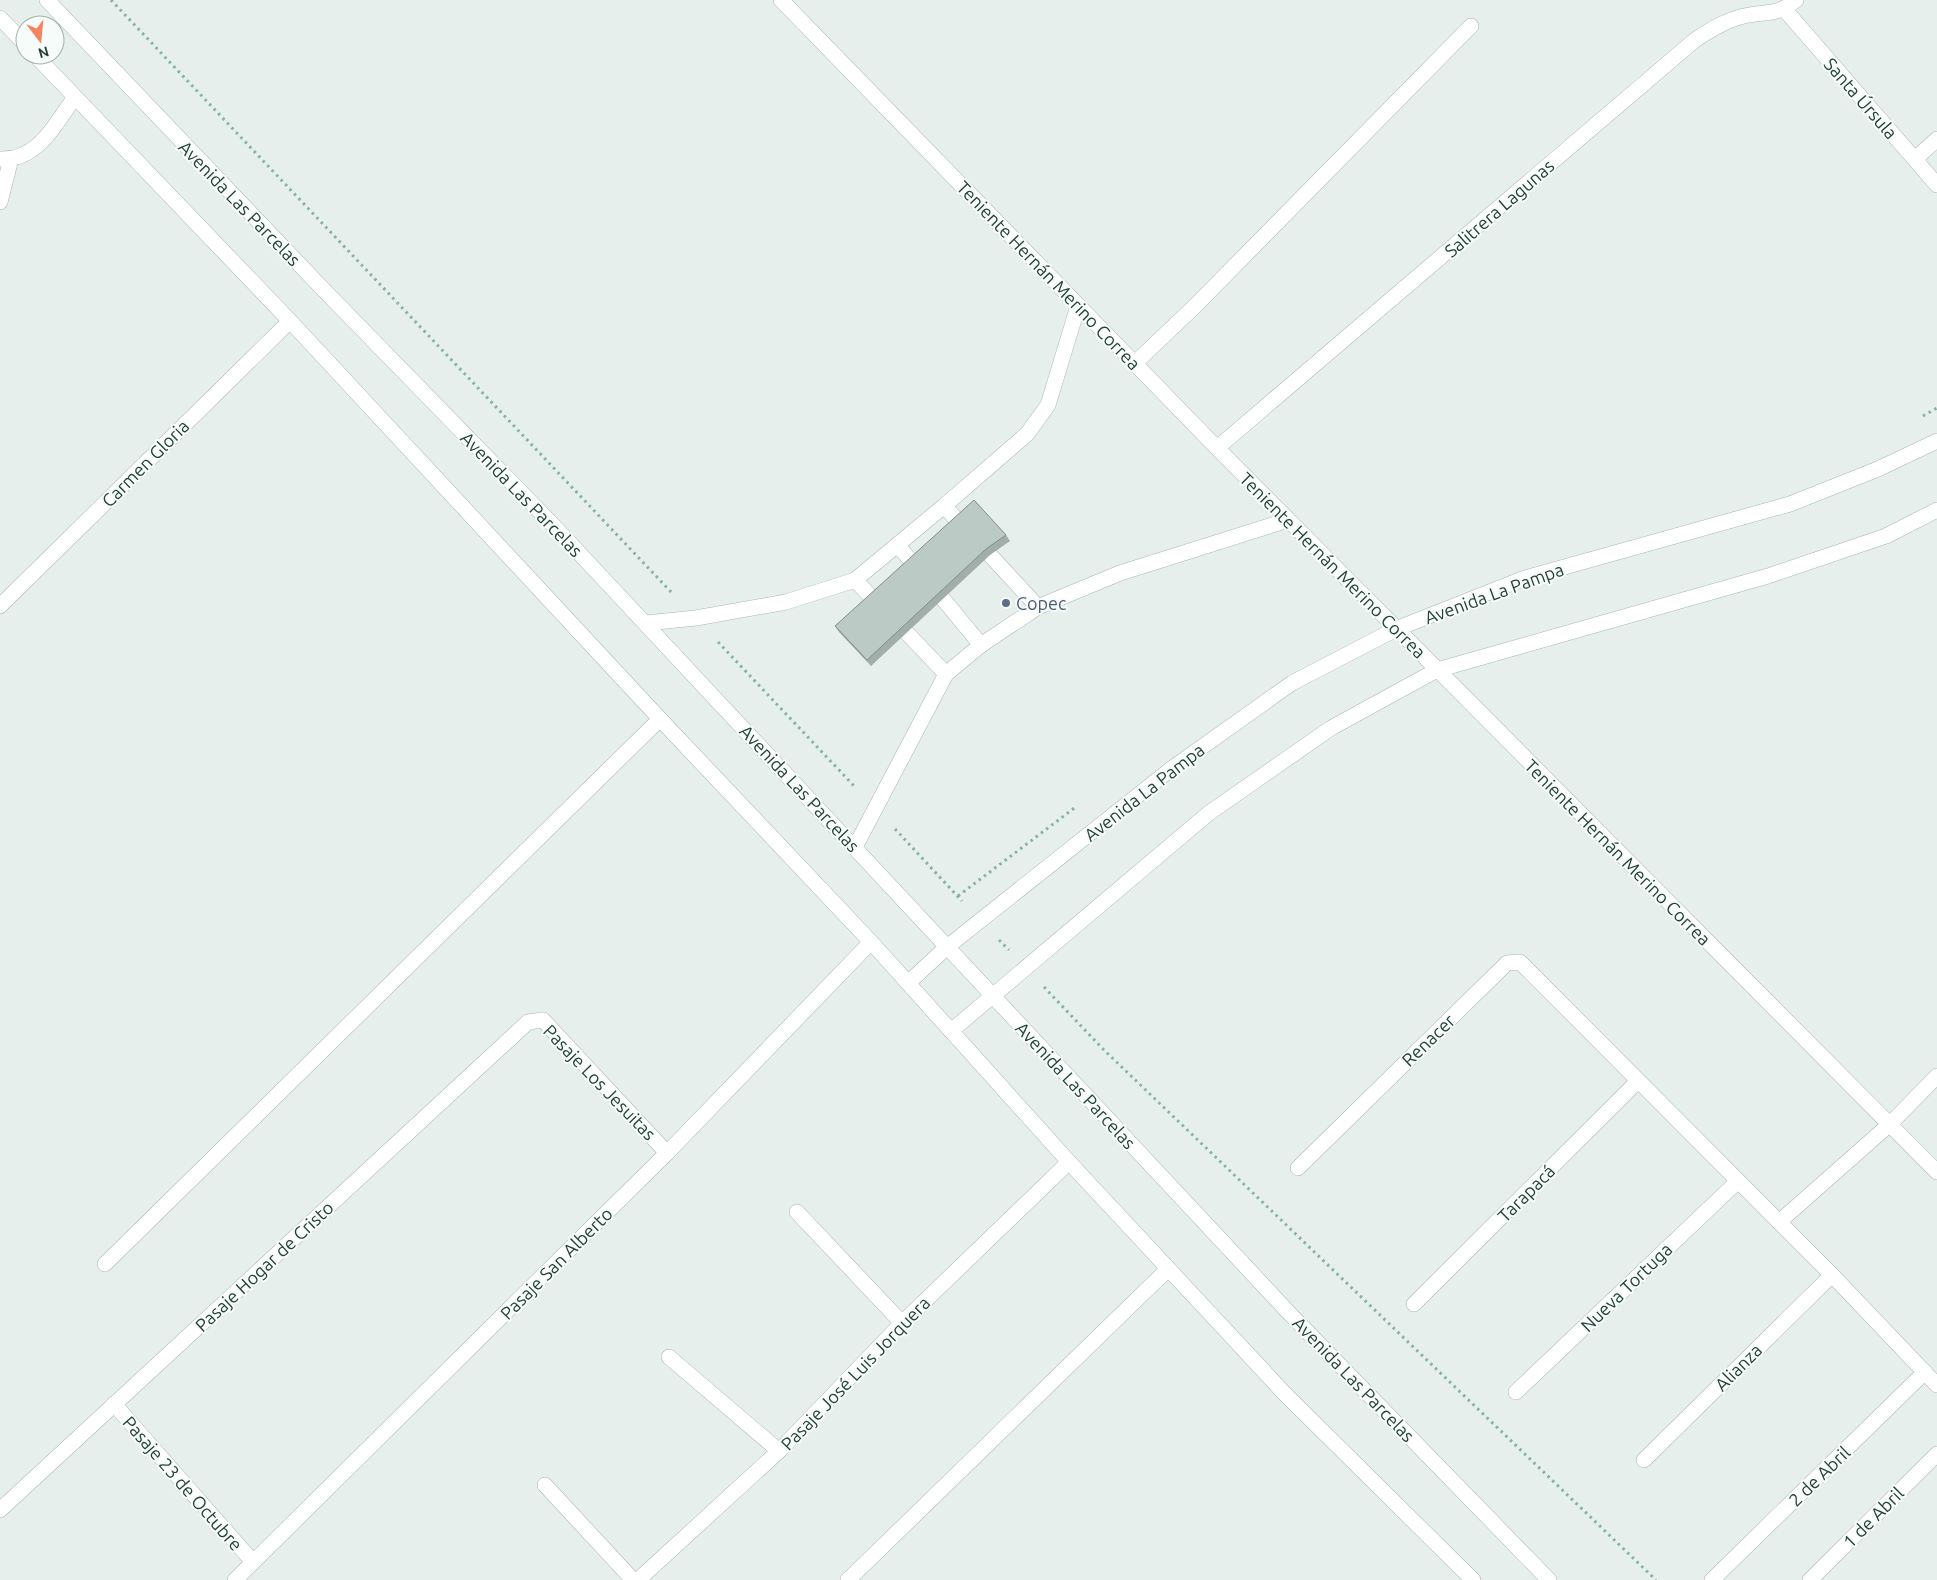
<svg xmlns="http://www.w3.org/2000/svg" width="1937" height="1580" font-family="Ubuntu,sans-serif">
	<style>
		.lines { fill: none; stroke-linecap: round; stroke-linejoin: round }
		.service-casing { stroke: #a8b8b2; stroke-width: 16 }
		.minor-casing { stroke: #a8b8b2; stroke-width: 16 }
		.tertiary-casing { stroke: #a8b8b2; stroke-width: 16 }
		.secondary-casing { stroke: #a4bbb3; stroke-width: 16 }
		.path { stroke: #86b3a5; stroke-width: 3; stroke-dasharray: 2.5 4; stroke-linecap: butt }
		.service { stroke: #fff; stroke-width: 15 }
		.minor { stroke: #fff; stroke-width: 15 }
		.tertiary { stroke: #fff; stroke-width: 15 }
		.secondary { stroke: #fff; stroke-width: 15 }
		.wall { fill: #a1aea9 }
		.building { fill: #bbcac4; stroke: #838d89 }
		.service-dot { fill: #5c6f8a; stroke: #f7fbf9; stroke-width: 2 }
		.labels { text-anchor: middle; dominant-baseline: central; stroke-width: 4; stroke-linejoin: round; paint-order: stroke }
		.street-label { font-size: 18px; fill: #24423a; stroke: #f7fbf9 }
		.service-label { font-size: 18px; fill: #4e5e75; stroke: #f7fbf9; text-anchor: start }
	</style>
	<rect width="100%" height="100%" fill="#e6efeb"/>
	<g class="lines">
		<defs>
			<g id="service">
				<path d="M0,159C38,161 55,124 75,97"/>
				<polyline points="0,202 11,159"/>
				<polyline points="1135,363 1194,307 1471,26"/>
				<polyline points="944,506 1027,434 1048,405 1078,306"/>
				<polyline points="897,545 914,564"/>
				<polyline points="990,555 1038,607 1120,573 1288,520"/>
				<polyline points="855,580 874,600"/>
				<polyline points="943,599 981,645"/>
				<polyline points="646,623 696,618 786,602 855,580 944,506 960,523"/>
				<polyline points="946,674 981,645 1038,607"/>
				<polyline points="855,847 946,674 907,633"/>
				<polyline points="1890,1124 1937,1076"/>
				<polyline points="848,1580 1168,1269"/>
			</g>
			<g id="minor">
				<polyline points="1785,10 1937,185"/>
				<polyline points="1915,159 1937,139"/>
				<path d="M1217,448L1695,40C1710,30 1726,20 1744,16C1767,11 1777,16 1796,0"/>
				<polyline points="0,606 290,321"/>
				<polyline points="1298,1168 1507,963 1520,962 1832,1275 1937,1385"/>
				<polyline points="797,1212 902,1323"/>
				<polyline points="1779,1222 1890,1124"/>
				<polyline points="105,1264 660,719"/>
				<polyline points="1414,1304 1637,1082"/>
				<polyline points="669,1357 779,1451"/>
				<polyline points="1516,1392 1737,1182"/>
				<polyline points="114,1404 253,1562"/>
				<polyline points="1644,1460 1832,1275"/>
				<polyline points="545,1485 633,1580"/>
				<polyline points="0,1510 528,1022 543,1020 667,1153"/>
				<polyline points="235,1580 667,1153 871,942"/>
				<polyline points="638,1580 779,1451 902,1323 1069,1162"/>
				<polyline points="1712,1580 1925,1372"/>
				<polyline points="1810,1580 1937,1454"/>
			</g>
			<g id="tertiary">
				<polyline points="781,0 1217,448 1937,1172"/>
				<polyline points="908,983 947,947 1171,769 1292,683 1396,629 1525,578 1790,504 1878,469 1937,441"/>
				<polyline points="951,1031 1209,813 1331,728 1437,670 1768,576 1886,536 1937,510"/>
			</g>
			<g id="secondary">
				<polyline points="47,0 321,287 553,525 1290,1314 1549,1580"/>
				<polyline points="0,18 25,44"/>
				<polyline points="35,55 290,321 660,719 871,942 1069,1162 1285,1394 1473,1580"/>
			</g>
		</defs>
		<use href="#service" class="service-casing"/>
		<use href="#minor" class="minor-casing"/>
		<use href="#tertiary" class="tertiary-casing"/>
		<use href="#secondary" class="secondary-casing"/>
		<g class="path">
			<polyline points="111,0 672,593"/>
			<polyline points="1923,416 1937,408"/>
			<polyline points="718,642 856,788"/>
			<polyline points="895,829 962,901"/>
			<polyline points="958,896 1077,806"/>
			<polyline points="999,940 1009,950"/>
			<polyline points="1044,987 1102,1048 1656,1580"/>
		</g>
		<use href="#service" class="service"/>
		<use href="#minor" class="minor"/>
		<use href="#tertiary" class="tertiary"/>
		<use href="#secondary" class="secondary"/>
	</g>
	<polygon class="wall" points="1006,535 1010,541 990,555 871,666 839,632 835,626"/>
	<polygon class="building" points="974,500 1006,535 986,549 867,660 835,626"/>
	<circle class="service-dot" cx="1006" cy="603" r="5"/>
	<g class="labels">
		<g class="street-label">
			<text transform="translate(1861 98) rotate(49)">Santa Úrsula</text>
			<text transform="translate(240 203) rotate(46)">Avenida Las Parcelas</text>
			<text transform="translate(1499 208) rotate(-41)">Salitrera Lagunas</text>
			<text transform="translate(1049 275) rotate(46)">Teniente Hernán Merino Correa</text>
			<text transform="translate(145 463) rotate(-45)">Carmen Gloria</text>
			<text transform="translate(522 494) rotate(46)">Avenida Las Parcelas</text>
			<text transform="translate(1333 565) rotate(45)">Teniente Hernán Merino Correa</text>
			<text transform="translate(1494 593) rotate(-20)">Avenida La Pampa</text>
			<text transform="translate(800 788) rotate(47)">Avenida Las Parcelas</text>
			<text transform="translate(1144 792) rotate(-38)">Avenida La Pampa</text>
			<text transform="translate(1618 852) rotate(45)">Teniente Hernán Merino Correa</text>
			<text transform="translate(1428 1040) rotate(-44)">Renacer</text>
			<text transform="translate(600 1082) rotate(46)">Pasaje Los Jesuitas</text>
			<text transform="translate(1076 1085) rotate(47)">Avenida Las Parcelas</text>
			<text transform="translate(1526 1193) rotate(-45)">Tarapacá</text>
			<text transform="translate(556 1263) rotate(-45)">Pasaje San Alberto</text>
			<text transform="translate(264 1266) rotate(-43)">Pasaje Hogar de Cristo</text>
			<text transform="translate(1626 1287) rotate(-44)">Nueva Tortuga</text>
			<text transform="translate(1738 1367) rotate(-45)">Alianza</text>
			<text transform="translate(855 1373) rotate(-46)">Pasaje José Luis Jorquera</text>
			<text transform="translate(1354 1379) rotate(46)">Avenida Las Parcelas</text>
			<text transform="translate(1819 1476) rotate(-44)">2 de Abril</text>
			<text transform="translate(183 1483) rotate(49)">Pasaje 23 de Octubre</text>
			<text transform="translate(1873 1517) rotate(-45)">1 de Abril</text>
		</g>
		<g class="service-label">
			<text x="1016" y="603">Copec</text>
		</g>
	</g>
	<g transform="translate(40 40) rotate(164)"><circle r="24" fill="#f7fbf9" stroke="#a3b1ad"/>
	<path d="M0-4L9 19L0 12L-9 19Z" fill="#f4845f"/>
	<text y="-8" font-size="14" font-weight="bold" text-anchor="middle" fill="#24423a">N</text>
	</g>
</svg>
